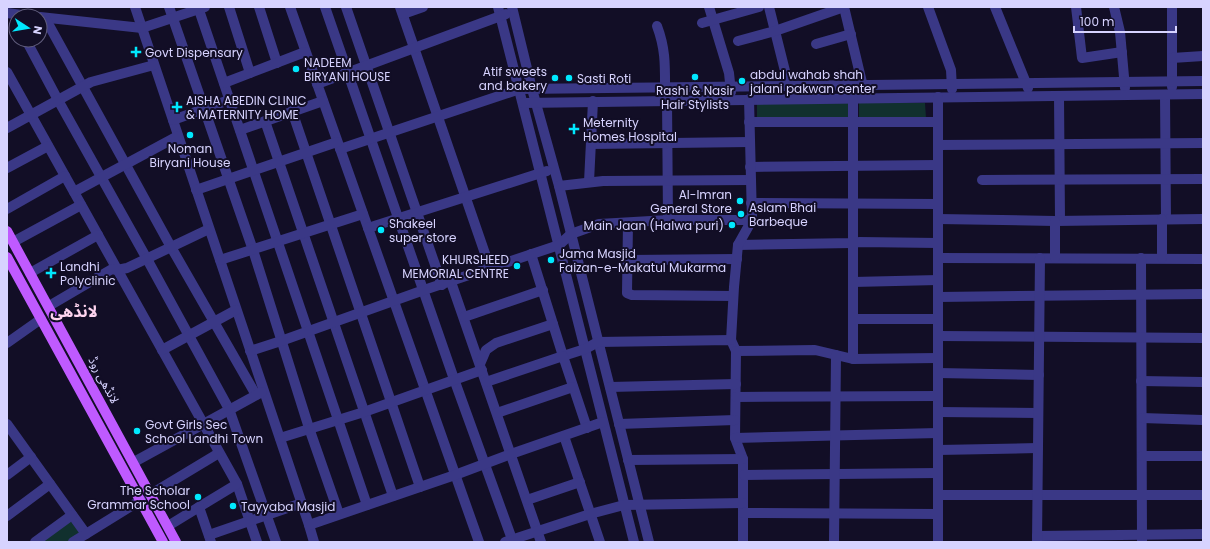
<svg xmlns="http://www.w3.org/2000/svg" width="1210" height="549" font-family="Poppins,'Noto Sans Arabic',sans-serif">
	<style>
		.green { fill: #11302e }
		.lines { fill: none; stroke-linecap: round; stroke-linejoin: round }
		.minor { stroke: #3a3886; stroke-width: 10 }
		.major { stroke: #bf5aff; stroke-width: 10 }
		.poi-dot { fill: #00e8fe; stroke: #120e26; stroke-width: 1.5 }
		.labels { text-anchor: middle; dominant-baseline: central; stroke-width: 4; stroke-linejoin: round; paint-order: stroke }
		.poi-label { font-size: 12px; fill: #d7d3ff; stroke: #120e26; text-anchor: start }
		.street-label { font-size: 12px; fill: #d7d3ff; stroke: #120e26 }
		.district-label { font-size: 16px; font-weight: bold; fill: #ffd5f0; stroke: #120e26 }
	</style>
	<rect width="100%" height="100%" fill="#120e26"/>
	<g class="green">
		<polygon points="848,103 848,118 757,120 757,104"/>
		<polygon points="859,103 925,103 926,118 859,118"/>
		<polygon points="72,515 86,534 73,542 35,542"/>
	</g>
	<g class="lines">
		<g class="minor">
			<polyline points="135,7 309,525 314,542"/>
			<polyline points="169,7 253,250 309,428 339,514"/>
			<polyline points="198,7 367,505"/>
			<polyline points="229,7 250,73"/>
			<polyline points="259,7 277,63"/>
			<polyline points="290,7 479,542"/>
			<polyline points="325,7 454,379 513,542"/>
			<polyline points="346,7 442,285"/>
			<polyline points="400,7 490,268"/>
			<polyline points="498,7 634,542"/>
			<polyline points="512,7 532,89 559,186 649,542"/>
			<polyline points="709,7 729,73 731,92"/>
			<polyline points="769,7 790,91"/>
			<polyline points="844,7 864,91"/>
			<polyline points="928,7 951,70 952,89"/>
			<polyline points="995,7 1028,88"/>
			<polyline points="1076,7 1082,58 1122,52"/>
			<polyline points="1114,7 1120,32 1125,88"/>
			<polyline points="1172,7 1172,87"/>
			<polyline points="7,13 29,16"/>
			<polyline points="403,14 423,7"/>
			<polyline points="40,17 142,28 205,7"/>
			<polyline points="45,18 171,247 256,395"/>
			<polyline points="702,23 759,7"/>
			<path d="M657,26C666,50 665,67 665,93"/>
			<polyline points="26,40 58,100 147,259 229,409 276,542"/>
			<polyline points="738,41 775,31 844,7"/>
			<polyline points="816,44 851,34"/>
			<polyline points="1172,58 1203,56"/>
			<polyline points="7,72 237,484 257,542"/>
			<polyline points="224,83 305,52"/>
			<polyline points="317,84 506,14"/>
			<polyline points="1165,95 1166,219"/>
			<polyline points="1059,96 1060,220"/>
			<polyline points="667,100 668,220"/>
			<polyline points="523,103 1203,94"/>
			<polyline points="292,111 420,487"/>
			<polyline points="173,120 229,100"/>
			<polyline points="265,121 393,496"/>
			<polyline points="749,122 938,122"/>
			<polyline points="7,128 91,82 154,65"/>
			<polyline points="240,130 323,101"/>
			<polyline points="591,144 750,142"/>
			<polyline points="938,145 1203,143"/>
			<polyline points="340,149 520,89 1203,81"/>
			<polyline points="750,167 938,165"/>
			<polyline points="7,168 48,146"/>
			<polyline points="982,180 1203,179"/>
			<polyline points="589,182 593,101"/>
			<polyline points="559,186 603,181 751,180"/>
			<polyline points="196,190 337,142"/>
			<polyline points="74,192 178,136"/>
			<polyline points="751,203 938,204"/>
			<polyline points="7,209 65,176"/>
			<polyline points="938,219 1055,221 1203,219"/>
			<polyline points="628,223 627,293 632,295 733,296"/>
			<polyline points="368,228 547,171"/>
			<polyline points="13,242 81,205"/>
			<polyline points="738,245 852,243 860,242 938,243"/>
			<polyline points="531,254 563,356 585,349 598,342 731,340 736,351 815,350 853,359 938,358"/>
			<polyline points="938,258 1203,259"/>
			<polyline points="1055,258 1055,221"/>
			<polyline points="1141,258 1142,542"/>
			<polyline points="1162,258 1162,219"/>
			<polyline points="220,260 363,214"/>
			<polyline points="628,260 737,259"/>
			<polyline points="30,273 98,235"/>
			<polyline points="451,282 541,542"/>
			<polyline points="853,282 938,280"/>
			<polyline points="938,297 1203,294"/>
			<polyline points="49,306 112,269 117,270 127,268 209,229"/>
			<polyline points="464,317 543,290"/>
			<polyline points="853,319 938,319"/>
			<polyline points="938,336 1203,338"/>
			<polyline points="731,340 734,287 738,245 752,220 749,99"/>
			<polyline points="7,343 41,319"/>
			<polyline points="162,350 236,310"/>
			<polyline points="250,351 281,341 424,290 559,245 571,234 599,224 668,220 752,220"/>
			<polyline points="736,351 735,438 743,459 743,542"/>
			<polyline points="853,359 853,98"/>
			<polyline points="480,364 486,350 496,343 553,324"/>
			<polyline points="938,373 1039,375"/>
			<polyline points="1141,381 1203,382"/>
			<polyline points="486,382 563,356 587,428"/>
			<polyline points="610,387 736,384"/>
			<polyline points="736,397 938,396"/>
			<polyline points="938,412 1038,413"/>
			<polyline points="497,413 573,387"/>
			<polyline points="1142,418 1203,420"/>
			<polyline points="7,424 86,534"/>
			<polyline points="619,424 735,420"/>
			<polyline points="564,436 600,542"/>
			<polyline points="280,438 364,412 482,370"/>
			<polyline points="735,438 938,433"/>
			<polyline points="938,450 1038,448"/>
			<polyline points="1142,456 1203,456"/>
			<polyline points="628,460 743,459"/>
			<polyline points="134,462 262,392"/>
			<polyline points="7,475 31,457"/>
			<polyline points="744,475 938,473"/>
			<polyline points="151,494 219,453"/>
			<polyline points="938,495 1203,495"/>
			<polyline points="527,500 580,482"/>
			<polyline points="199,507 237,484"/>
			<polyline points="743,513 938,514"/>
			<polyline points="7,516 50,484"/>
			<polyline points="309,525 455,475 511,454 603,422"/>
			<polyline points="168,526 199,507 211,542"/>
			<polyline points="209,535 302,503"/>
			<polyline points="1037,536 1203,534"/>
			<polyline points="35,542 72,515"/>
			<polyline points="73,542 141,500"/>
			<polyline points="505,542 590,514 624,505 743,503"/>
			<polyline points="834,542 836,355"/>
			<polyline points="938,542 938,97"/>
			<polyline points="1037,542 1040,258"/>
		</g>
		<g class="major">
			<polyline points="7,231 176,542"/>
			<polyline points="7,257 163,542"/>
		</g>
	</g>
	<g class="poi-dot">
		<path d="M134 46h4v4h4v4h-4v4h-4v-4h-4v-4h4z"/>
		<circle cx="296" cy="69" r="4"/>
		<circle cx="695" cy="77" r="4"/>
		<circle cx="555" cy="78" r="4"/>
		<circle cx="569" cy="78" r="4"/>
		<circle cx="742" cy="81" r="4"/>
		<path d="M175 101h4v4h4v4h-4v4h-4v-4h-4v-4h4z"/>
		<path d="M572 123h4v4h4v4h-4v4h-4v-4h-4v-4h4z"/>
		<circle cx="190" cy="135" r="4"/>
		<circle cx="740" cy="201" r="4"/>
		<circle cx="741" cy="214" r="4"/>
		<circle cx="732" cy="225" r="4"/>
		<circle cx="381" cy="230" r="4"/>
		<circle cx="551" cy="260" r="4"/>
		<circle cx="517" cy="266" r="4"/>
		<path d="M49 267h4v4h4v4h-4v4h-4v-4h-4v-4h4z"/>
		<circle cx="137" cy="431" r="4"/>
		<circle cx="198" cy="497" r="4"/>
		<circle cx="233" cy="506" r="4"/>
	</g>
	<g class="labels">
		<g class="poi-label">
			<text x="145" y="52">Govt Dispensary</text>
			<text x="304" y="62">NADEEM<tspan x="304" dy="14">BIRYANI HOUSE</tspan></text>
			<text x="547" y="71" text-anchor="end">Atif sweets<tspan x="547" dy="14">and bakery</tspan></text>
			<text x="750" y="74">abdul wahab shah<tspan x="750" dy="14">jalani pakwan center</tspan></text>
			<text x="577" y="78">Sasti Roti</text>
			<text x="695" y="90" text-anchor="middle">Rashi &amp; Nasir<tspan x="695" dy="14">Hair Stylists</tspan></text>
			<text x="186" y="100">AISHA ABEDIN CLINIC<tspan x="186" dy="14">&amp; MATERNITY HOME</tspan></text>
			<text x="583" y="122">Meternity<tspan x="583" dy="14">Homes Hospital</tspan></text>
			<text x="190" y="148" text-anchor="middle">Noman<tspan x="190" dy="14">Biryani House</tspan></text>
			<text x="732" y="194" text-anchor="end">Al-Imran<tspan x="732" dy="14">General Store</tspan></text>
			<text x="749" y="207">Aslam Bhai<tspan x="749" dy="14">Barbeque</tspan></text>
			<text x="389" y="223">Shakeel<tspan x="389" dy="14">super store</tspan></text>
			<text x="724" y="225" text-anchor="end">Main Jaan (Halwa puri)</text>
			<text x="559" y="253">Jama Masjid<tspan x="559" dy="14">Faizan-e-Makatul Mukarma</tspan></text>
			<text x="509" y="259" text-anchor="end">KHURSHEED<tspan x="509" dy="14">MEMORIAL CENTRE</tspan></text>
			<text x="60" y="266">Landhi<tspan x="60" dy="14">Polyclinic</tspan></text>
			<text x="145" y="424">Govt Girls Sec<tspan x="145" dy="14">School Landhi Town</tspan></text>
			<text x="190" y="490" text-anchor="end">The Scholar<tspan x="190" dy="14">Grammar School</tspan></text>
			<text x="241" y="506">Tayyaba Masjid</text>
		</g>
		<g class="street-label">
			<text transform="translate(104 380) rotate(62)">لانڈھی روڈ</text>
		</g>
		<g class="district-label">
			<text x="74" y="311">لانڈھی</text>
		</g>
	</g>
	<rect width="1210" height="549" fill="none" stroke="#d7d3ff" stroke-width="16"/>
	<g transform="translate(28 28) rotate(102)"><circle r="19" fill="#120e26" stroke="#615d7d"/>
	<path d="M0-3L7 15L0 10L-7 15Z" fill="#00e8fe"/>
	<text y="-6" font-size="11" font-weight="bold" text-anchor="middle" fill="#d7d3ff">N</text>
	</g>
	<path d="M1074 26v6h102v-6" fill="none" stroke="#d7d3ff" stroke-width="2"/>
	<text x="1080" y="26" font-size="12" fill="#d7d3ff" stroke="#120e26" stroke-width="3" paint-order="stroke">100 m</text>
</svg>
